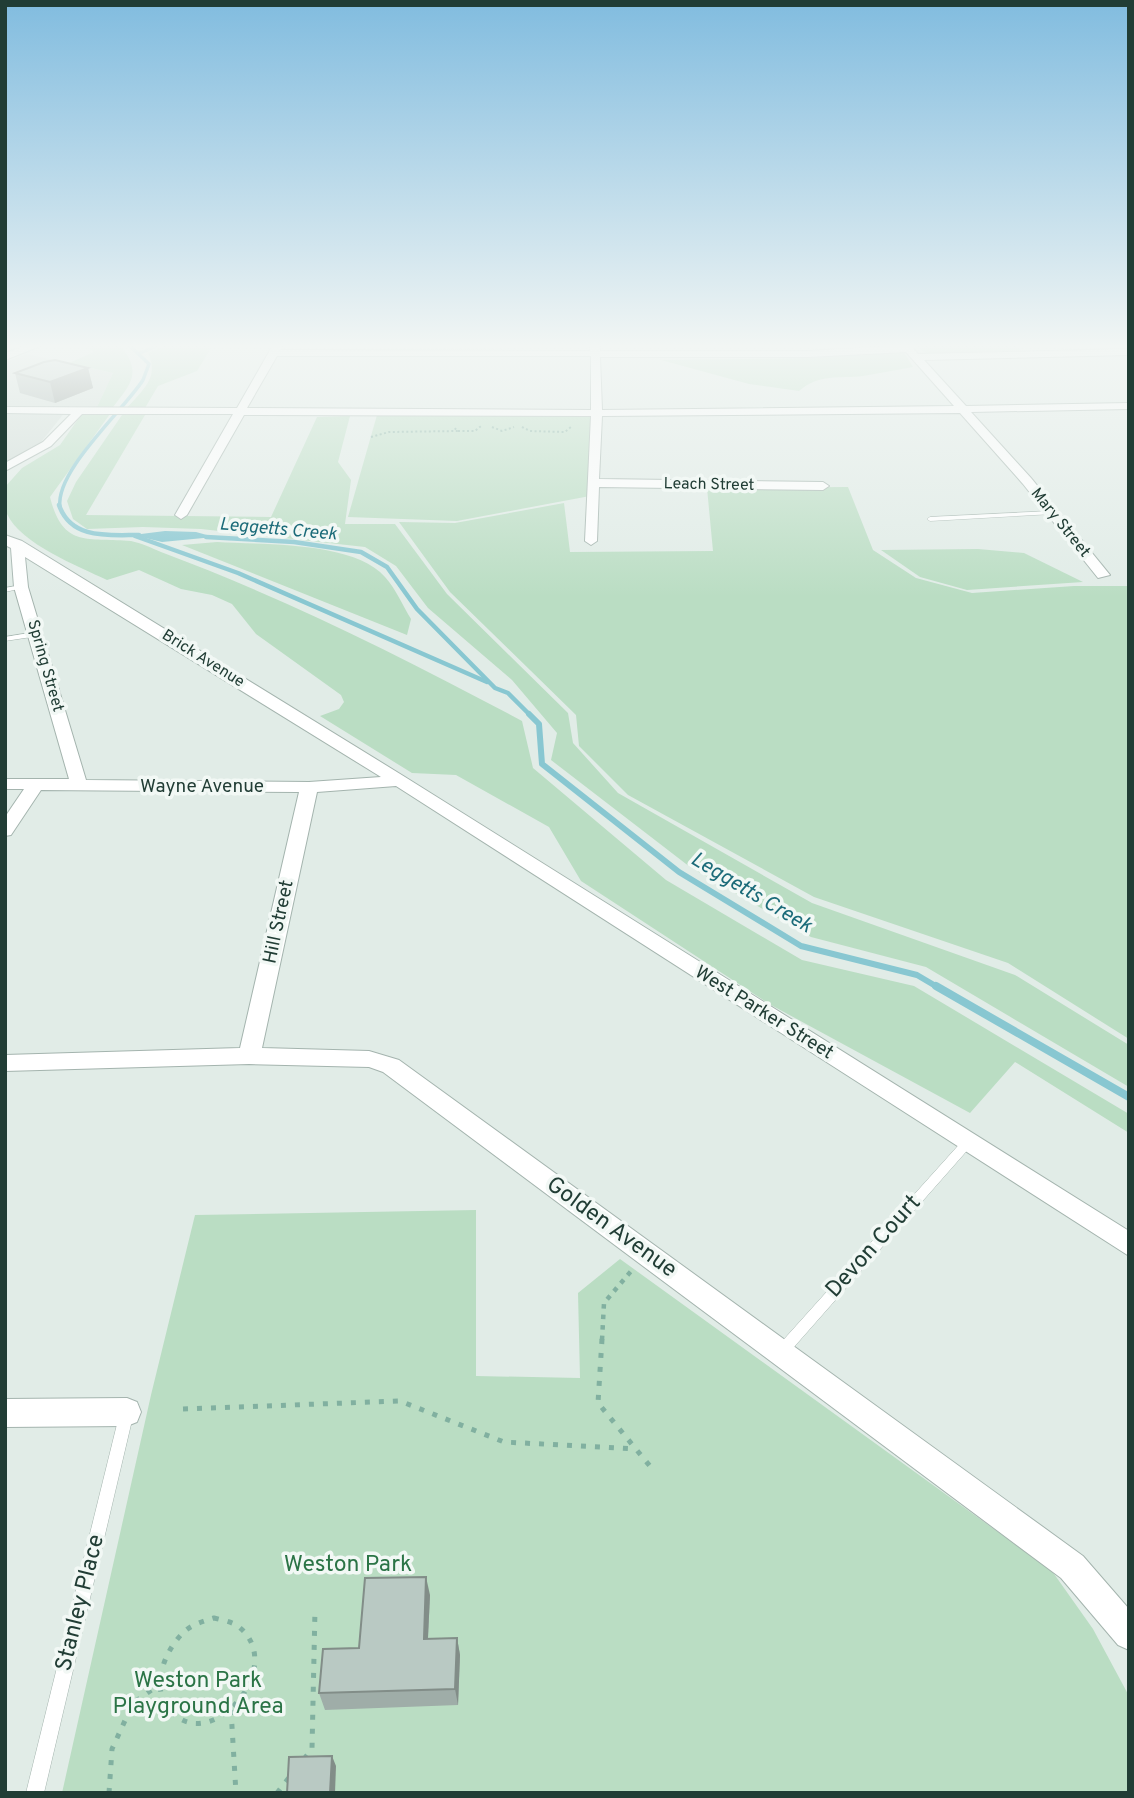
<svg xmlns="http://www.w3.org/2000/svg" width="1134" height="1798" font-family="Overpass,sans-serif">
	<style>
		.built { fill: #cfdcd6 }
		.green { fill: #baddc3 }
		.water { fill: #88c7d1 }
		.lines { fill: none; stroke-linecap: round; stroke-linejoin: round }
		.stream-far3 { stroke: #88c7d1; stroke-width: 3.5 }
		.stream-far2 { stroke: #88c7d1; stroke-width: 4.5 }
		.stream-far1 { stroke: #88c7d1; stroke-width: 6 }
		.stream { stroke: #88c7d1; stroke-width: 8 }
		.service-casing { stroke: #a4b4ae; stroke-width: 1 }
		.minor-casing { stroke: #a4b4ae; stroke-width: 2 }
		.secondary-casing { stroke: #9fb8af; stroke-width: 2 }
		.path-far2 { stroke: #81b0a0; stroke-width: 2; stroke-dasharray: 2 2.5; stroke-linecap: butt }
		.path-far1 { stroke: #81b0a0; stroke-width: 4.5; stroke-dasharray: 4.5 6; stroke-linecap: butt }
		.path { stroke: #81b0a0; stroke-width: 5; stroke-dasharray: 5 9; stroke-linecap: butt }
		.service { fill: #fff; fill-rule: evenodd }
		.minor { fill: #fff; fill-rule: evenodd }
		.secondary { fill: #fff; fill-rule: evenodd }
		.wall { fill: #9fada8 }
		.shaded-wall { fill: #828d88 }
		.building { fill: #b9c9c3; stroke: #828d88; stroke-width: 2 }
		.labels { text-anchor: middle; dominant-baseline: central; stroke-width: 7; stroke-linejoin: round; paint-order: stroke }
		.far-street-label { font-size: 16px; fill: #213d35; stroke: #f2f8f5 }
		.far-water-label { font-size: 18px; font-style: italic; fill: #1b6b79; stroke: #f2f8f5 }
		.street-label { font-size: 19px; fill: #213d35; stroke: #f2f8f5 }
		.water-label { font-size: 21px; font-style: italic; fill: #1b6b79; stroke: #f2f8f5 }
		.near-street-label { font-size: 23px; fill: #213d35; stroke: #f2f8f5 }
		.near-park-label { font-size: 23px; fill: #2b7446; stroke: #f2f8f5 }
	</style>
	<rect width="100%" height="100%" fill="#e1ece7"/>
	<polygon class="built" points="27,354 113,373 97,407 70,406 41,442 5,463 5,362"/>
	<g class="green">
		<path d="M83,345H120C142,372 132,383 113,407H97L113,373L69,363L94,352Z"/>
		<path d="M166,345H213L197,371L158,386L145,408L126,409C142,390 160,378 148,353Z"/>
		<polygon points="915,345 1016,345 1021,350 928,354"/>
		<path d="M903,351L913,367C897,370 880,373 863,376C838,379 820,373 799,391L749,384L661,360L811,358Z"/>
		<path d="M110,414L50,497C63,549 88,537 131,541C141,543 152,548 161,552C287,599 404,658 522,721L533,768L666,880L802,960L914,986L1129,1114V1133L1015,1062L970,1113L771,1005L581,881L549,827L456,775L412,773L320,716L339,709L344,702L341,695L256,634L232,604L212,595L181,589L139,570L107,580C78,566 21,544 7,514C3,507 5,495 5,487L22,468L60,445L81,415Z"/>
		<polygon points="592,414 590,496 457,521 348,517 377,415"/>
		<polygon points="122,415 145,415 86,515 271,517 317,417 350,416 338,462 351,480 345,524 395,524 447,594 568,713 573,743 618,793 812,903 1015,975 1129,1045 1129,1087 926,967 811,937 690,867 551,760 557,733 512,680 428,608 396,566 365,547 201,529 143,527 87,529 73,519 67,501 76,482"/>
		<polygon points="848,487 873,550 916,578 972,593 1074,586 1129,586 1129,1039 1008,963 814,897 628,795 579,746 576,715 450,592 399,522 455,523 564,503 570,552 713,551 707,488"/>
		<path d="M217,542C262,545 354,541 385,577C396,589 403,606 411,619L407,635L182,545Z"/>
		<polygon points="978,549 1024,553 1083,582 967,590 920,577 881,550"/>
		<polygon points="476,1210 476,1376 580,1378 578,1293 620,1259 1052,1571 1093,1629 1129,1696 1129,1793 62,1793 151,1395 195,1215"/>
	</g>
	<polygon class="water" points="165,531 196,532 214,537 162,542 133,535"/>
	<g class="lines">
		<g class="stream-far3">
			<polyline points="140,353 159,345"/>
			<path d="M60,507C55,471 123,411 143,380L149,364L129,345"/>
		</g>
		<g class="stream-far2">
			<path d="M59,505C71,540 109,535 139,535"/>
			<polyline points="135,536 238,573 487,682"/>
			<polyline points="206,537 294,542 361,552 387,567 417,609 495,688 508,693 531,716"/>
		</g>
		<polyline class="stream-far1" points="529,714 539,724 542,764 679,872 801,946 917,975 939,988"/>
		<polyline class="stream" points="936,986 1129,1097"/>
		<defs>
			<g id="service">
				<polygon points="1051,511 1054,513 1053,514 930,521 927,519 930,517"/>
				<polygon points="21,585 23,586 23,588 5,592 5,588"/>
				<polygon points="35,632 39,634 38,636 5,641 5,637"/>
				<polygon points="968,1137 972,1139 974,1142 972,1145 787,1355 782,1357 777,1355 775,1351 777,1347 964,1139"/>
				<polygon points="126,1409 131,1411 133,1416 44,1793 26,1793 119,1416 121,1411"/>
			</g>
			<g id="minor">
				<path d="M273,345H283L280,350L590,351V345H600V351H808L910,345L918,354L1129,349V355L924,360L966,406L1129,403V409L971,412L1031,478L1110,575L1098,578L1023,484L960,413L602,416L599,479L823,482L829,486L823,490L599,487L597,541L591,545L585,541L591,416L244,415L187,515L181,519L175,515L233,414H82L51,446L5,471V463L43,442L71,414L5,413V407L237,408ZM906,352L954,406L602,410L600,357H808ZM277,356H591V410L247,408Z"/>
				<path d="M5,535L22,541L405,777L1129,1231V1256L396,786L317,792L262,1048L369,1051L399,1060L1083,1556L1129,1609V1650L1118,1645L1061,1578L383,1072L369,1067L249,1064L5,1071V1055L240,1048L299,792L41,790L11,835L5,836V817L24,789H5V779H69L14,587L11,548L5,545ZM25,557L381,777L309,782L86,780L28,587Z"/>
				<polygon points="127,1398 137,1402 141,1412 137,1422 127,1426 5,1427 5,1399"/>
			</g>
			<polygon id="secondary" points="28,345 43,345 5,360 5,353"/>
		</defs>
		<use href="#service" class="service-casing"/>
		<use href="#minor" class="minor-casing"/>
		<use href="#secondary" class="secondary-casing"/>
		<g class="path-far2">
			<polyline points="492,427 502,431 514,427"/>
			<polyline points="522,427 530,431 565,432 572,426"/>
			<polyline points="458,431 475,431 481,426"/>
			<polyline points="371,437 389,432 458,431 453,427"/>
		</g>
		<polyline class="path-far1" points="602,1340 604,1303 632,1270"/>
		<g class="path">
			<polyline points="602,1339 598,1403 654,1471"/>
			<polyline points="183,1409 400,1401 504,1442 636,1449"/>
			<path d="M214,1618C222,1620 233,1622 239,1627C289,1667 208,1760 168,1708C150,1685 166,1648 185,1631C193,1624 204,1621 214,1618Z"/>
			<polyline points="231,1710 236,1793"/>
			<polyline points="304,1759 312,1749 315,1609"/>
			<polyline points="109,1793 112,1749 133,1703 160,1684"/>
			<polyline points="277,1793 291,1775"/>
		</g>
		<use href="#service" class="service"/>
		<use href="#minor" class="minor"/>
		<use href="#secondary" class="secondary"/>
	</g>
	<g class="wall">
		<polygon points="88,368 93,388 55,403 20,393 15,373"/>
		<polygon points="430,1595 428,1639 457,1638 460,1655 458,1705 325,1710 319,1693"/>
	</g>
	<g class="shaded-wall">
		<polygon points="88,368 93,388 55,403 50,382"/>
		<polygon points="426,1577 430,1595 427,1656 424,1639"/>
		<polygon points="457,1638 460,1655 458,1705 455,1689"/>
		<polygon points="332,1756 336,1766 335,1793 330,1793"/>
	</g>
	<g class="building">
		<polygon points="55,360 88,368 50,382 15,373 44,362"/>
		<polygon points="426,1577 424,1639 457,1638 455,1689 319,1693 323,1649 359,1648 365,1578"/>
		<polygon points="332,1756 330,1793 287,1793 289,1757"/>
	</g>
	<linearGradient id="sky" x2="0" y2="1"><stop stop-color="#81bcdf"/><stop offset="0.58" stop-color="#f2f6f4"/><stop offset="1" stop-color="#f2f6f4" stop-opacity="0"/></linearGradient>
	<rect width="1134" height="597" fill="url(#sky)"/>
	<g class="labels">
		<g class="far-street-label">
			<text transform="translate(709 485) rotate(1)">Leach Street</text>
			<text transform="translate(1060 523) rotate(51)">Mary Street</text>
			<text transform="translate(203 659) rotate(32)">Brick Avenue</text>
			<text transform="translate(45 666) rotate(74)">Spring Street</text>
		</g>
		<g class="far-water-label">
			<text transform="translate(278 530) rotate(5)">Leggetts Creek</text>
		</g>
		<g class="street-label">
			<text x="202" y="787">Wayne Avenue</text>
			<text transform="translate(279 922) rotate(-78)">Hill Street</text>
			<text transform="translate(764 1013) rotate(32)">West Parker Street</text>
		</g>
		<g class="water-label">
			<text transform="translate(751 893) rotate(31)">Leggetts Creek</text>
		</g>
		<g class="near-street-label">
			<text transform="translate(611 1228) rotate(36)">Golden Avenue</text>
			<text transform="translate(874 1247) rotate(-48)">Devon Court</text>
			<text transform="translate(81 1603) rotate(-76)">Stanley Place</text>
		</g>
		<g class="near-park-label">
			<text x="348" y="1565">Weston Park</text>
			<text x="198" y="1681">Weston Park<tspan x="198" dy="26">Playground Area</tspan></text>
		</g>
	</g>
	<rect width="1134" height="1798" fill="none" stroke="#213d35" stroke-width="14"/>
</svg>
